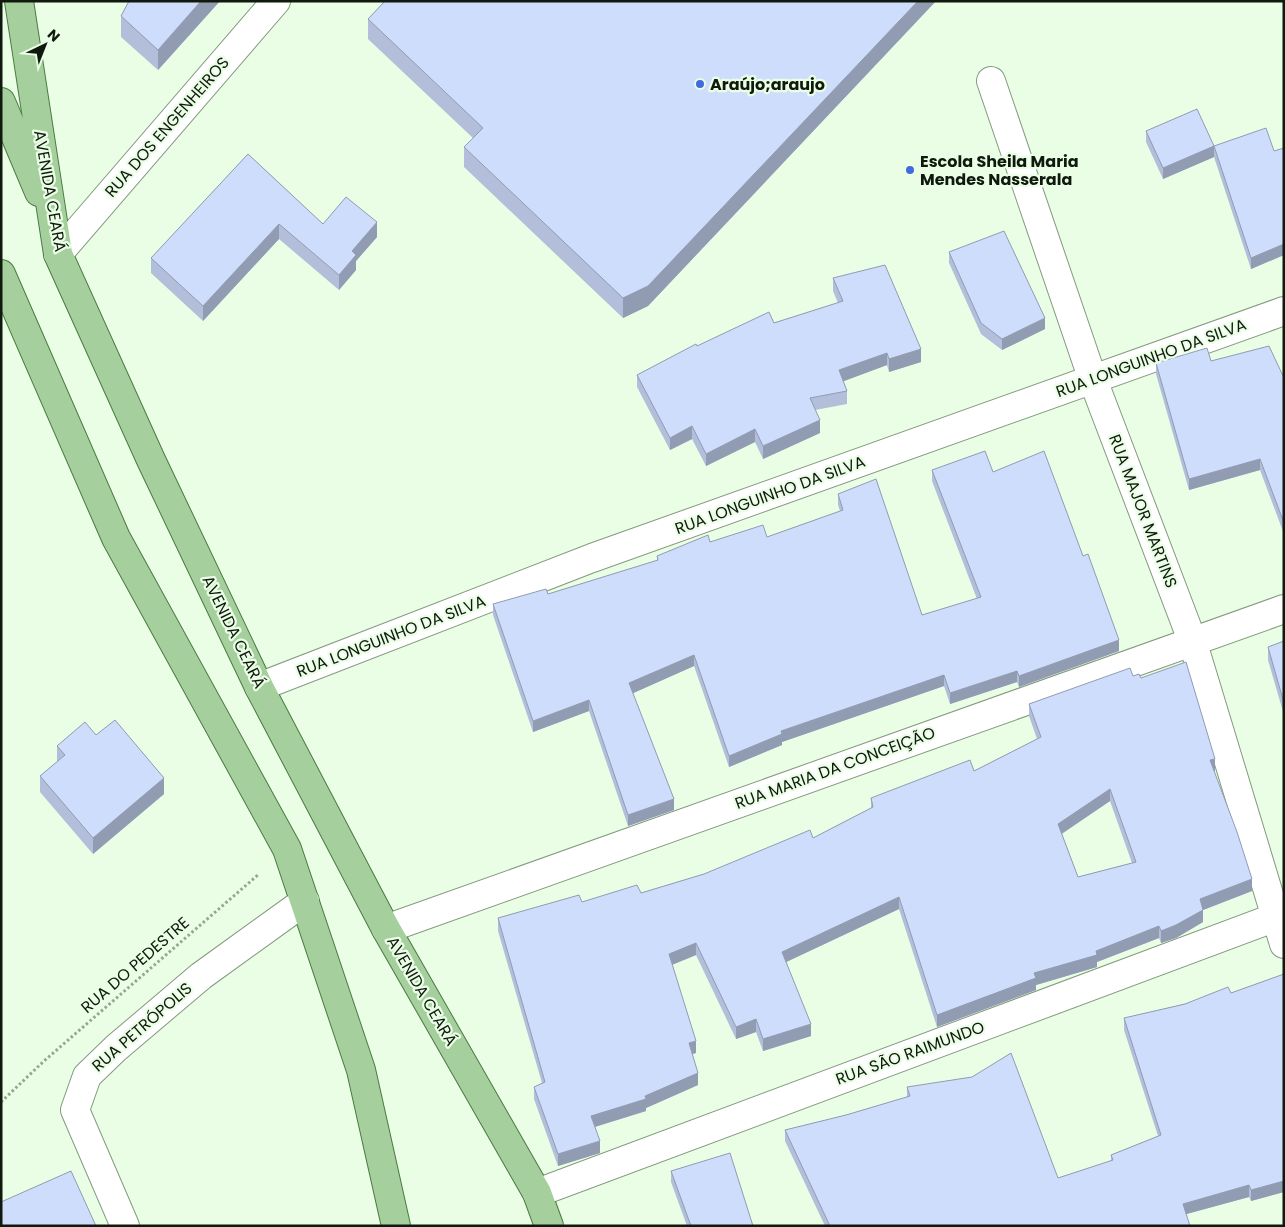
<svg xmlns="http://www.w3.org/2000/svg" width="1285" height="1227" font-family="Poppins,sans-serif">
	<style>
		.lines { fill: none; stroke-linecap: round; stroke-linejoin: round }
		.street-casing { stroke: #839a7e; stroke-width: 30 }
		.primary-casing { stroke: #4a7a41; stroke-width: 30 }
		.path { stroke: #96a692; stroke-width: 3; stroke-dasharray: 2.5 2.5; stroke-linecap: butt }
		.street { stroke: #fff; stroke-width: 28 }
		.primary { stroke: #a5cf9d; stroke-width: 28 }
		.wall { fill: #b2beda; fill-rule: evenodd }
		.shaded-wall { fill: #919bb1 }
		.building { fill: #cfddfd; stroke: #919bb1; fill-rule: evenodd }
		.poi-dot { fill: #426adc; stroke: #e9fee5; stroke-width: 2 }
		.labels { text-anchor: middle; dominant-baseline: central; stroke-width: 4.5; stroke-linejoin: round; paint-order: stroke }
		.poi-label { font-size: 16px; font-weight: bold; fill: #10190e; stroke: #e9fee5; text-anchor: start }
		.street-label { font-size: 16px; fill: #10190e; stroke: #e9fee5 }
	</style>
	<rect width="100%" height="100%" fill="#e9fee5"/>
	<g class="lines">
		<defs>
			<g id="street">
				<polyline points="991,81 1093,380 1192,640 1284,944"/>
				<polyline points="58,254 276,1"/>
				<polyline points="259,687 592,558 1284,311"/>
				<polyline points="386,929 1284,609"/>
				<polyline points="537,1193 1284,914"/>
				<polyline points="125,1226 75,1110 87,1076 116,1048 201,976 305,901"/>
			</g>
			<g id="primary">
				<polyline points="19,1 58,254 151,460 259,687 386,929 537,1193 549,1226"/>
				<polyline points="1,102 39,192"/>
				<polyline points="1,274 116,538 287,849 361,1070 396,1226"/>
			</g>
		</defs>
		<use href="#street" class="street-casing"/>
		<use href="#primary" class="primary-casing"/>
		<polyline class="path" points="1,1102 44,1061 259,874"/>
		<use href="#street" class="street"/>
		<use href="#primary" class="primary"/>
	</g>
	<g class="wall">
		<polygon points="129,1 220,1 158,70 121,37 121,16"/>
		<polygon points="385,1 936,1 648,306 623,318 464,167 464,147 473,138 368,39 368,19"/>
		<polygon points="1146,131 1214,146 1274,151 1284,148 1284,255 1251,269 1214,157 1163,179 1146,142"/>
		<polygon points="248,154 323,224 377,237 356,261 356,270 339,290 279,239 203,321 151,273 151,258"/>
		<polygon points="949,252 1045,329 1002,350 981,334 949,263"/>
		<polygon points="833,278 921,362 889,372 887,365 843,381 847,391 847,404 815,410 820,433 763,459 755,442 706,466 692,439 670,450 637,387 637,375 697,346 838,303 833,291"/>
		<polygon points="1211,361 1284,378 1284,534 1260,470 1189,490 1156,374 1156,363"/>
		<polygon points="932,470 993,472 1083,556 1119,651 1019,687 1017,682 950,704 944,686 782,742 782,745 729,767 694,666 633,693 674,810 628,826 589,711 533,732 493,615 493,604 548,594 657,561 657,556 710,542 767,537 840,511 838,505 838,494 922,615 977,599 932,481"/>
		<polygon points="1284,641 1284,715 1268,660 1268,647"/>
		<path d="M1133,676L1141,678L1215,771H1214L1252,891L1203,910V922L1176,938L1161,943L1159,938L1097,962V967L1036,985V990L937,1027L899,909L786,962L811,1036L763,1051L756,1032L736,1039L696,955L672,965L696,1053L692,1054L698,1085L646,1108V1111L595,1127L600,1153L558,1166L534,1099V1087L542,1083L498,931V918L582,902L641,893L704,874L813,838L871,808V798L974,771L1037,739L1029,716V704ZM1110,801L1132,863L1078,877L1062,834Z"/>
		<polygon points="96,735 164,794 93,854 40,792 40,776 57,762 57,746"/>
		<polygon points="1284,974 1284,1192 1251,1201 1249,1197 1186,1214 1190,1226 825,1226 785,1141 785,1130 846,1115 907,1097 907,1087 1058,1178 1111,1161 1111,1155 1158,1136 1124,1030 1124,1018 1231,993"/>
		<polygon points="671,1171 753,1226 687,1226 671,1182"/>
	</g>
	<g class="shaded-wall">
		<polygon points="201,1 220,1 158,70 158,50"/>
		<polygon points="918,1 936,1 648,306 623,318 623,298"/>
		<polygon points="1214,146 1214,157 1163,179 1163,168"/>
		<polygon points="377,222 377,237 356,261 356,270 339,290 339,275 352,251"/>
		<polygon points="279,224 279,239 203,321 203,306"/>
		<polygon points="1284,244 1284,255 1251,269 1251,258"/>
		<polygon points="1045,318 1045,329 1002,350 1002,339"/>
		<polygon points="921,349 921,362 889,372 889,359"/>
		<polygon points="887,353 887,365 839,383 839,370"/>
		<polygon points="820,420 820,433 763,459 763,446"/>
		<polygon points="692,426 692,439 670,450 670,438"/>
		<polygon points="755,429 755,442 706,466 706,454"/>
		<polygon points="1260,459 1260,470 1189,490 1189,479"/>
		<polygon points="1119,640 1119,651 1019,687 1019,676"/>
		<polygon points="694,655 694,666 629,695 629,683"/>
		<polygon points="1017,671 1017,682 950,704 950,693"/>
		<polygon points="944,675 944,686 782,742 782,745 729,767 729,756 781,731"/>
		<polygon points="589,700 589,711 533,732 533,721"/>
		<polygon points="1215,759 1215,771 1210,773 1210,760"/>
		<polygon points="164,778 164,794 93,854 93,838"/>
		<polygon points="1110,789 1110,801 1058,836 1058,824"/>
		<polygon points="674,799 674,810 628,826 628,815"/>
		<polygon points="1252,879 1252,891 1203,910 1203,922 1176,938 1161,943 1161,931 1200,899"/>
		<polygon points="899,897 899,909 782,964 782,952"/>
		<polygon points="1159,926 1159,938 1097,962 1097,967 1036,985 1036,990 937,1027 937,1015 1034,973 1096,951"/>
		<polygon points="696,943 696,955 669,966 669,954"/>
		<polygon points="756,1019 756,1032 736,1039 736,1027"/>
		<polygon points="811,1024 811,1036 763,1051 763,1039"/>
		<polygon points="696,1041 696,1053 689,1055 689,1043"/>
		<polygon points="698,1073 698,1085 646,1108 646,1111 591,1128 591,1116 645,1096"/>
		<polygon points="600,1141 600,1153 558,1166 558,1154"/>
		<polygon points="1284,1181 1284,1192 1251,1201 1251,1190"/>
		<polygon points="1249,1185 1249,1197 1183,1215 1183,1204"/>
	</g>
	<g class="building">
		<polygon points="129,1 201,1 158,50 121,16"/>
		<polygon points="385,1 918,1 648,286 623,298 464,147 483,128 368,19"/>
		<polygon points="1197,109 1214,146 1163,168 1146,131"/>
		<polygon points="1266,128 1274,151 1284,148 1284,244 1251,258 1214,146"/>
		<polygon points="248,154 323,224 346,197 377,222 352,251 356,255 339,275 279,224 203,306 151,258"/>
		<polygon points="1004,231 1045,318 1002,339 981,323 949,252"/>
		<polygon points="885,265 921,349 889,359 887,353 839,370 847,391 810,398 820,420 763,446 755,429 706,454 692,426 670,438 637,375 696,344 697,346 769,312 774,323 843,301 833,278"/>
		<polygon points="1269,346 1284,378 1284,523 1260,459 1189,479 1156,363 1207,348 1211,361"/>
		<polygon points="985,451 993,472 1044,451 1083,556 1088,554 1119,640 1019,676 1017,671 950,693 944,675 781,731 782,734 729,756 694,655 629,683 674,799 628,815 589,700 533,721 493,604 546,589 548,594 658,560 657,556 708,535 710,542 763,525 767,537 843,510 838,494 876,479 922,615 981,597 932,470"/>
		<polygon points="1284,641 1284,703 1268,647"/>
		<path d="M1186,662L1215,759L1210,760L1237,832L1252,879L1200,899L1203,910L1176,925L1161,931L1159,926L1096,951L1097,955L1034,973L1036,978L937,1015L899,897L782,952L811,1024L763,1039L756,1019L736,1027L696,943L669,954L696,1041L689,1043L698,1073L645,1096L646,1099L591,1116L600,1141L558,1154L534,1087L545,1082L498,918L579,895L582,902L637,885L641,893L704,874L810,830L813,838L873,807L871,798L970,760L974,771L1041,737L1029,704L1130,668L1133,676L1139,674L1141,678ZM1110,789L1136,862L1078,877L1058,824Z"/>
		<polygon points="115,720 164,778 93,838 40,776 65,755 57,746 85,722 96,735"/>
		<polygon points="1284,974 1284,1181 1251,1190 1249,1185 1183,1204 1190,1226 830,1226 785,1130 846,1115 910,1096 907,1087 972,1077 1011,1053 1058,1178 1113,1160 1111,1155 1161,1135 1124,1018 1185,1004 1228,987 1231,993"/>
		<polygon points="730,1153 753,1226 691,1226 671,1171"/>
		<polygon points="71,1171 96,1226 1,1226 1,1202"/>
	</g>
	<g class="poi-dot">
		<circle cx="700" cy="84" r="5"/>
		<circle cx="910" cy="170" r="5"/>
	</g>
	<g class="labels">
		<g class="poi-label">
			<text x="710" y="84">Araújo;araujo</text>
			<text x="920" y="161">Escola Sheila Maria<tspan x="920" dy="18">Mendes Nasserala</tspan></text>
		</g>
		<g class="street-label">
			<text transform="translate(167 127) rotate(-49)">RUA DOS ENGENHEIROS</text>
			<text transform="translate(50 191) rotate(80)">AVENIDA CEARÁ</text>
			<text transform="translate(1151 358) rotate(-20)">RUA LONGUINHO DA SILVA</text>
			<text transform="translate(770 495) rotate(-20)">RUA LONGUINHO DA SILVA</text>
			<text transform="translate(1143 511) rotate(69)">RUA MAJOR MARTINS</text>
			<text transform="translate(234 632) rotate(64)">AVENIDA CEARÁ</text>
			<text transform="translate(391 636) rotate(-21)">RUA LONGUINHO DA SILVA</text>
			<text transform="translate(835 768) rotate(-20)">RUA MARIA DA CONCEIÇÃO</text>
			<text transform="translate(135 965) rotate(-41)">RUA DO PEDESTRE</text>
			<text transform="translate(422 991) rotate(60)">AVENIDA CEARÁ</text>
			<text transform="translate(142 1027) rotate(-41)">RUA PETRÓPOLIS</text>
			<text transform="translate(910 1053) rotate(-20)">RUA SÃO RAIMUNDO</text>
		</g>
	</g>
	<rect width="1285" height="1227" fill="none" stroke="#10190e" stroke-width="5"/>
	<g transform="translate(45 45) rotate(43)" stroke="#e9fee5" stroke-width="4" paint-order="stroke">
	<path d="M0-4L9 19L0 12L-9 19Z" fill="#10190e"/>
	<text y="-8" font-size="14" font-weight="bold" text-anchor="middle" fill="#10190e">N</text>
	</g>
</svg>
